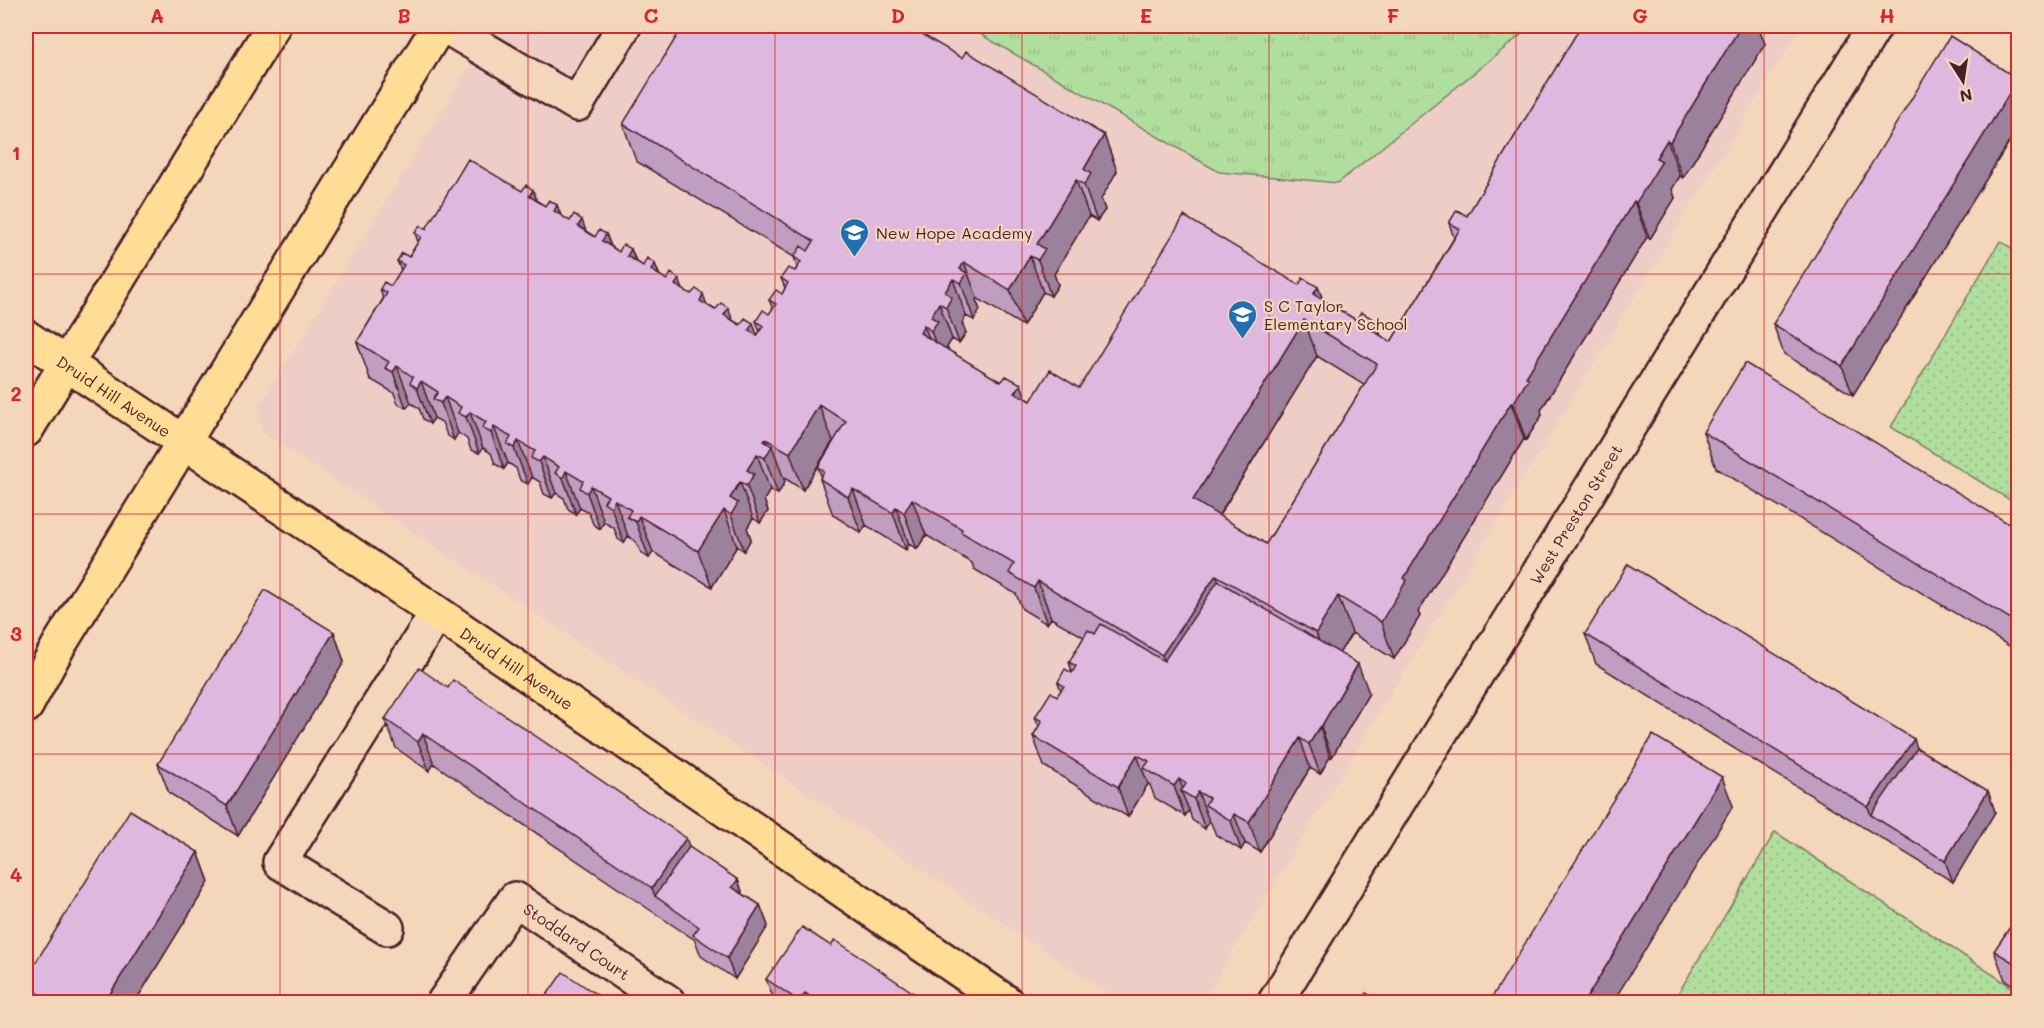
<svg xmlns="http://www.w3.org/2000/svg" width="2044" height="1028" font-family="Mali,sans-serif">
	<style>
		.built { fill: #eecdc6 }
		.grass { fill: url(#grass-dots); stroke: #7c7e64; stroke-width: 1.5 }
		.park { fill: url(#park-tufts); stroke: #7c7e64; stroke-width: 1.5 }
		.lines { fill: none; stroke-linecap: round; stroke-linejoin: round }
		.minor-casing { stroke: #4a1f2b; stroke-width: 38 }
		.major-casing { stroke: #4a1f2b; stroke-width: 38 }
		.minor { stroke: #f4d6bb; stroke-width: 33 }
		.major { stroke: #ffdd96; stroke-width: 33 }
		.wall { fill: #c09ec1; stroke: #4a1f2b; stroke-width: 1.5; fill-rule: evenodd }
		.shaded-wall { fill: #9c819d; stroke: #4a1f2b; stroke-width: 1.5 }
		.building { fill: #dfb8e0; stroke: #4a1f2b; stroke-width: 1.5; fill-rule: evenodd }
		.grid { fill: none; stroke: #d62828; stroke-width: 1.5; stroke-opacity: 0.55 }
		.labels { text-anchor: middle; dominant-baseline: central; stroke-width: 4.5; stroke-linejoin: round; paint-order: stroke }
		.poi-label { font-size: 16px; fill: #4a1f2b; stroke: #f4d6bb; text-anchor: start }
		.street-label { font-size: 16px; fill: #4a1f2b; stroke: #f4d6bb }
		.neatline { fill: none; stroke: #d62828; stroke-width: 2 }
		.grid-label { font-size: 20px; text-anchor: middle; font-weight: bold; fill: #d62828 }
	</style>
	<defs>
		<pattern id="grass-dots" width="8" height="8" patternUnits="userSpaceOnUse" patternTransform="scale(1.5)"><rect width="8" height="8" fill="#afde9e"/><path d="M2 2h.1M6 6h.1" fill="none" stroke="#98be88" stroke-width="1.8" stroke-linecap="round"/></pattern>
		<pattern id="park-tufts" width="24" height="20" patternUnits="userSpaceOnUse" patternTransform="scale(1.5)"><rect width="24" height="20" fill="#afde9e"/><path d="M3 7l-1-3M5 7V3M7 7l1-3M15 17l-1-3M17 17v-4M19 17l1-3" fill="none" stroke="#98be88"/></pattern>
	</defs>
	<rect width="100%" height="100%" fill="#f4d6bb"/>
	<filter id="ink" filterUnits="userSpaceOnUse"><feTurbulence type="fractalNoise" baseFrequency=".0167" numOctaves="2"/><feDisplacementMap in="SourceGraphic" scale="12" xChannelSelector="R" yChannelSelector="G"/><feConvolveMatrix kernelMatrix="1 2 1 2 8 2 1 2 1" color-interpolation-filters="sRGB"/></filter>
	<g filter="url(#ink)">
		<polygon class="built" points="495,26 1801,26 1201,1002 1122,1002 262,432 258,408"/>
		<g class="grass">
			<polygon points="2000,241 2018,252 2018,505 1891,427"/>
			<polygon points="1775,832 2018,991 2018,1002 1673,1002"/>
		</g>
		<polygon class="park" points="966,26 1527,26 1522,34 1338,183 1219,172"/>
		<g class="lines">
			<defs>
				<g id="minor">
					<polyline points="445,26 577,104 624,26"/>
					<polyline points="387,928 280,862 437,613"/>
					<path id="s1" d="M444,1002L515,899L668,1002"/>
					<path id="s2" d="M1275,1002L1875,26"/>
				</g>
				<g id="major">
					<path id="s3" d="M26,337L307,524L1006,1002"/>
					<polyline points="26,430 273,26"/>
					<polyline points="26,706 59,645 439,26"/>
				</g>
			</defs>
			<use href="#minor" class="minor-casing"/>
			<use href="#major" class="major-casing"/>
			<use href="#minor" class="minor"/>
			<use href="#major" class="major"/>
		</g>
		<g class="wall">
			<path d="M1581,26H1758L1765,44L1683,178L1680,176L1672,189L1675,198L1650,239L1647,237L1541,410L1542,415L1526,440L1524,439L1418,612L1420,616L1394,659L1352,633L1339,653L1369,693L1332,757H1330L1320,774L1310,768L1260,852L1245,843L1241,850L1216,835L1211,823L1209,821L1205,829L1192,820L1189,810L1185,816L1155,798L1150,785L1148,784L1128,817L1044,766L1033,736L1039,726L1035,717L1057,696L1061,691L1058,682L1072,673V672L1069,662L1084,637L1051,618L1047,624L1022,609L1016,594L974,569L972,563L926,535L917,549L909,544L906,550L866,525L861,533L833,515L820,479L821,476L818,467L834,442L833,441L803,490L783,477L785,482L778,494L770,490L764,500L768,511L760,523L753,518L747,528L751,539L744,551L737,546L712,587L653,552L649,558L641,553L636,542L628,536L624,543L618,539L614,528L604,522L600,529L593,524L589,513L580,508L576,514L568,509L564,498L556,493L552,498L544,494L540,482L532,477L528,484L520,480L516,468L508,463L504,469L495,464L491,453L483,448L479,453L471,450L467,439L458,433L454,440L447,435L442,422L434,418L430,424L423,419L419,408L411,403L406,408L398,404L394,393L370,379L357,342L383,299L380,289L391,286L401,270L397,261L409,257L418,242L415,233L522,191L533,190L537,201L545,206L557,205L561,216L595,237L606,234L611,246L619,252L631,249L636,261L643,266L655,264L660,276L757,335L760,332L756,321L769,314L773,309L769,300L782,294L785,288L781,278L795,271L797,267L794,257L636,161L623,124L962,58L1104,135L1117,171L1101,199L1105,210L1097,221L1089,216L1054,274L1058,285L1051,296L1043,292L1023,326L977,298L976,300L980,310L974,320L966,316L962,323L966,333L959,343L952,339L947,347L948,350L1031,401L1079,388L1299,285L1318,287L1323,300L1356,320H1375L1381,336L1391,342L1454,238L1449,223L1467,216ZM1317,356L1364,385L1266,544L1219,516Z"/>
			<polygon points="2018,79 2019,126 1853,395 1784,354 1773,324"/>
			<polygon points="1703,432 2019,530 2019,652 1716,468"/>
			<polygon points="334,632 344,662 238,836 169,793 158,764"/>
			<polygon points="1585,634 1917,748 1988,791 1995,812 1953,882 1596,664"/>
			<polygon points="385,719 689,847 738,880 743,894 760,905 768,926 735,979 701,956 695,940 662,918 434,764 429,771 396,748"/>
			<polygon points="198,852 209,882 135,1002 29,1002 26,992 26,978"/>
			<polygon points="2019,914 2019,989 2005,980 1994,951"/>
			<polygon points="831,946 927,1002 775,1002 766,979"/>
		</g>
		<g class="shaded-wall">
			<polygon points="1741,26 1758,26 1765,44 1683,178 1670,142"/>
			<polygon points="2018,79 2019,126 1853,395 1842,366"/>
			<polygon points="1104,135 1117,171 1101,199 1105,210 1097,221 1084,185 1084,169"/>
			<polygon points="1667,140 1680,176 1672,189 1675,198 1650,239 1636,203 1656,158"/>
			<polygon points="1076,180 1089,216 1054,274 1058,285 1051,296 1038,260 1037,244"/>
			<polygon points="533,190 546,226 529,196"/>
			<polygon points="1634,201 1647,237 1541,410 1542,415 1526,440 1513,404 1526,377"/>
			<polygon points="557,205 570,241 554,211"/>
			<polygon points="582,220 595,256 578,226"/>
			<polygon points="606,234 619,270 602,241"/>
			<polygon points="631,249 644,285 627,256"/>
			<polygon points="1030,256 1043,292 1023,326 1010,290"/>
			<polygon points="964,262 977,298 976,300 980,310 974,320 961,283 960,269"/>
			<polygon points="655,264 668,300 651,270"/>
			<polygon points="679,279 693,315 675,285"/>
			<polygon points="953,279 966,316 962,323 966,333 959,343 946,307 945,292"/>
			<polygon points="1318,287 1331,323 1313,294"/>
			<polygon points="703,294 716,330 700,301"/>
			<polygon points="939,303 952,339 947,347 951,357 944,367 931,331 931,317"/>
			<polygon points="728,308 742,344 724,315"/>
			<polygon points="1304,320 1317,356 1206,536 1193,500"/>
			<polygon points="1375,320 1388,357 1370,329"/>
			<polygon points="753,323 766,359 749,330"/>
			<polygon points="924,325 938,362 920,333"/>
			<polygon points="397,366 411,403 406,408 393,372"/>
			<polygon points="421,381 434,418 430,424 417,388"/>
			<polygon points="1021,384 1034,421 1015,393"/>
			<polygon points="445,397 458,433 454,440 441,403"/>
			<polygon points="1511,403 1524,439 1418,612 1420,616 1394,659 1381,622 1404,578"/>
			<polygon points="819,405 833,441 803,490 790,453"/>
			<polygon points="470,412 483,448 479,453 466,417"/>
			<polygon points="494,427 508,463 504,469 491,433"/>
			<polygon points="766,439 770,449 772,446 785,482 778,494 765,458 764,441"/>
			<polygon points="518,441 532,477 528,484 514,448"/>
			<polygon points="757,454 770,490 764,500 768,511 760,523 747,486 747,470"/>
			<polygon points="543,457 556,493 552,498 539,462"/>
			<polygon points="566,471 580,508 576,514 563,478"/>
			<polygon points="740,482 753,518 747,528 751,539 744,551 731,515 730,498"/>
			<polygon points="591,486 604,522 600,529 587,493"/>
			<polygon points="853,489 866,525 861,533 848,497"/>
			<polygon points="912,499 926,535 917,549 904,513"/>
			<polygon points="615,500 628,536 624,543 611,507"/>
			<polygon points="896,507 909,544 906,550 893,513"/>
			<polygon points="724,510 737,546 712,587 698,551"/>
			<polygon points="639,516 653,552 649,558 636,522"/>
			<polygon points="1216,575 1229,611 1175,691 1162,655"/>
			<polygon points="1038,581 1051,618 1047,624 1034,588"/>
			<polygon points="1338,596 1352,633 1329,669 1316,633"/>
			<polygon points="334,632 344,662 238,836 227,806"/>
			<polygon points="1358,664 1369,693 1332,757 1321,727"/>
			<polygon points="1320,727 1330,757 1320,774 1309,744"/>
			<polygon points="423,734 434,764 429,771 418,742"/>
			<polygon points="1300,738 1310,768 1260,852 1249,822"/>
			<polygon points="1914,739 1924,769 1871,815 1868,807"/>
			<polygon points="1137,755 1148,784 1128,817 1118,787"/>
			<polygon points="1722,777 1733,806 1613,1002 1584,1002"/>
			<polygon points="1179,779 1184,792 1181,791 1189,810 1185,816 1174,786"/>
			<polygon points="1988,791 1995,812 1953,882 1945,861"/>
			<polygon points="1198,792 1209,821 1205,829 1194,799"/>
			<polygon points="1234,814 1245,843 1241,850 1231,821"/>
			<polygon points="686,838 697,868 655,896 652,888"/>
			<polygon points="198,852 209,882 135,1002 105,1002"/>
			<polygon points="738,880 745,901 732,887"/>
			<polygon points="760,905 768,926 735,979 727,958"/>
			<polygon points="805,993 809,1002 800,1002 799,1001"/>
		</g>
		<g class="building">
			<path d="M683,26H908L962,58L966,51L1104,135L1084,169L1091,174L1084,185L1076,180L1037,244L1045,249L1038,260L1030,256L1010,290L964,262L960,269L967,273L961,283L953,279L945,292L952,297L946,307L939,303L931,317L938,321L931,331L924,325L920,333L1001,382L1006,376L1021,384L1015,393L1031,401L1050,370L1079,388L1184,216L1299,285L1303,278L1318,287L1313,294L1356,320L1361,312L1375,320L1370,329L1391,342L1460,229L1449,223L1457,210L1467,216L1581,26H1741L1670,142L1667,140L1656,158L1662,161L1636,203L1634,201L1526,377L1529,378L1513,404L1511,403L1404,578L1407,580L1381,622L1338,596L1316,633L1216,575L1162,655L1038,581L1034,588L1009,573L1014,564L961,532L962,529L912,499L904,513L896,507L893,513L853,489L848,497L820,479L824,471L818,467L846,421L819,405L790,453L766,439L764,441L772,446L765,458L757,454L747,470L754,474L747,486L740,482L730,498L738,503L731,515L724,510L698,551L639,516L636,522L627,517L631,510L615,500L611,507L604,502L608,496L591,486L587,493L580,488L583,481L566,471L563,478L555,473L559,467L543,457L539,462L531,458L535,451L518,441L514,448L507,444L511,437L494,427L491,433L482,428L486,422L470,412L466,417L458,413L461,407L445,397L441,403L433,399L438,392L421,381L417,388L410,383L413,377L397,366L393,372L385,368L389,362L357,342L387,293L380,289L384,282L391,286L404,265L397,261L402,253L409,257L421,237L415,233L420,225L426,229L468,159L522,191L526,185L533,190L529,196L545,206L549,200L557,205L554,211L570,221L574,214L582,220L578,226L595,237L599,230L606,234L602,241L619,252L623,244L631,249L627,256L643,266L647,258L655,264L651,270L667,280L671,273L679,279L675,285L691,294L696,289L703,294L700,301L715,310L721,303L728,308L724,315L740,325L745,318L753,323L749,330L757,336L763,326L756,321L763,310L769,314L776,304L769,300L776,290L782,294L788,283L781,278L788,268L795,271L801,262L794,257L801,246L808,251L814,241L623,124ZM1304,320L1377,364L1266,544L1193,500Z"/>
			<polygon points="1950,36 2018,79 1842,366 1773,324"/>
			<polygon points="1745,363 2019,530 2019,624 1703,432"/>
			<polygon points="1628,564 1914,739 1868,807 1585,634"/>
			<polygon points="1218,581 1358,664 1321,727 1320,727 1309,744 1300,738 1249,822 1234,814 1231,821 1205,805 1209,798 1198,792 1194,799 1181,791 1186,784 1179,779 1174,786 1144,768 1149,761 1137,755 1118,787 1033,736 1042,721 1035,717 1051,692 1057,696 1064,686 1058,682 1065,669 1072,673 1076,666 1069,662 1088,630 1095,634 1101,624 1164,661"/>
			<polygon points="265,590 334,632 227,806 158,764"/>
			<polygon points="419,668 448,688 453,680 686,838 652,888 423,734 418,742 385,719"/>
			<polygon points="1653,735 1722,777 1584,1002 1489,1002"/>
			<polygon points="1917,748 1988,791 1945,861 1871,815"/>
			<polygon points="130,810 198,852 105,1002 53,1002 26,986 26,978"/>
			<polygon points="689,847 738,880 732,887 760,905 727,958 693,935 699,927 655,896"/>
			<polygon points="2019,914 2019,966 1994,951"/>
			<polygon points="802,927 831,946 835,940 927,1002 819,1002 805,993 799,1001 766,979"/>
			<polygon points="563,972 608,1002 542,1002"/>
			<polygon points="1366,993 1381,1002 1361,1002"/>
		</g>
	</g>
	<path class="grid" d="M280,26V1002M528,26V1002M775,26V1002M1022,26V1002M1269,26V1002M1516,26V1002M1764,26V1002M26,274H2018M26,514H2018M26,754H2018"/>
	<defs>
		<symbol id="school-pin" viewBox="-11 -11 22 30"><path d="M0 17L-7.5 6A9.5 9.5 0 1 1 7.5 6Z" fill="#1f6fb2" stroke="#f4d6bb"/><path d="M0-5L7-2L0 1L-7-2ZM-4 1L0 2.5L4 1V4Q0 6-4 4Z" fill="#fff"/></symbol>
	</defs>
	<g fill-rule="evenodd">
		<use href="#school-pin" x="838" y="216" width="33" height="45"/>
		<use href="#school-pin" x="1226" y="298" width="33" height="45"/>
	</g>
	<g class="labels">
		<g class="poi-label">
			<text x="876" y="232">New Hope Academy</text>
			<text x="1264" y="305">S C Taylor<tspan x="1264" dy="18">Elementary School</tspan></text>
		</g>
		<g class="street-label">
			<text stroke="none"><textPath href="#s3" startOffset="106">Druid Hill Avenue</textPath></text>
			<text stroke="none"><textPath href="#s2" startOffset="573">West Preston Street</textPath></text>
			<text stroke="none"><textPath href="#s3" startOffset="592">Druid Hill Avenue</textPath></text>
			<text stroke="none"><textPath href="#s1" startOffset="200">Stoddard Court</textPath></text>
		</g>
	</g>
	<rect width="2044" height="1028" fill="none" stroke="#f4d6bb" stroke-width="66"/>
	<g transform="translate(1963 81) rotate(168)" stroke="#f4d6bb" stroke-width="4.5" paint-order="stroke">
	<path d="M0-4.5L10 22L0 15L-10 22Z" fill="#4a1f2b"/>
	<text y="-9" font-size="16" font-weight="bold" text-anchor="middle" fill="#4a1f2b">N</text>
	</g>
	<rect x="33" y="33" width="1978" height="962" class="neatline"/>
	<g class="grid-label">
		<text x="157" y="23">A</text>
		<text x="404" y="23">B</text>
		<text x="651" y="23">C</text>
		<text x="898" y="23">D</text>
		<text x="1146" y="23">E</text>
		<text x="1393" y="23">F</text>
		<text x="1640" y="23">G</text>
		<text x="1887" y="23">H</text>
		<text x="16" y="160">1</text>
		<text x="16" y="401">2</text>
		<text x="16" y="641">3</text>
		<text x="16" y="882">4</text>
	</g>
</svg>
